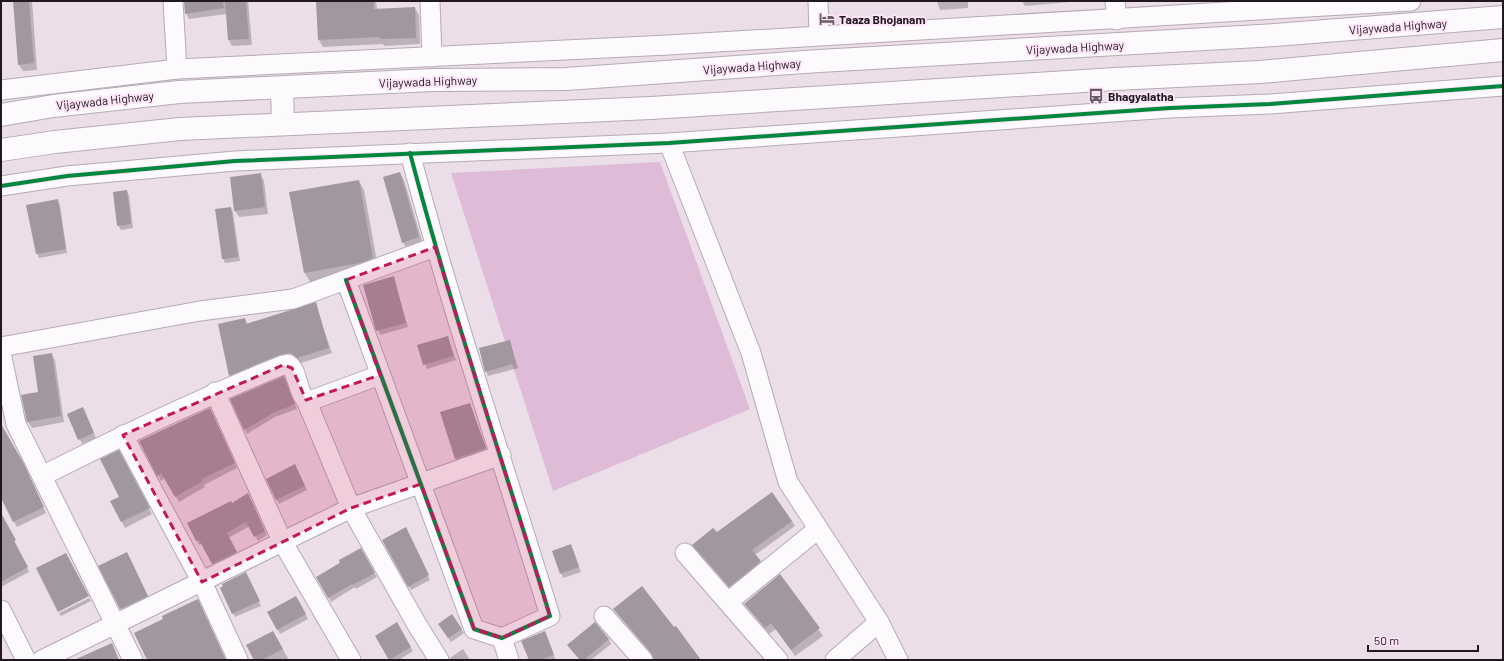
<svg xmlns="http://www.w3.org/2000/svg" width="1504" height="661" font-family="Barlow,sans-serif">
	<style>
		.green { fill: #debbd7 }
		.shadow { fill: #0003 }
		.building { fill: #a1979e }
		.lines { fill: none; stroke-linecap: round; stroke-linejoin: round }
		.minor-casing { stroke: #b5abb3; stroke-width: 21 }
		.highway-casing { stroke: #b5abb3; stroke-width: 24 }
		.minor { stroke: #fcfafc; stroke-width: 19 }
		.highway { stroke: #fcfafc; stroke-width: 22 }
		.cycleway-casing { stroke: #fee5f8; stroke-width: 6 }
		.cycleway { stroke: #00873e; stroke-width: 4 }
		.marked { fill: #c2185b; fill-opacity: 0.2; stroke: #c2185b; stroke-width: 3; stroke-dasharray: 8 5; stroke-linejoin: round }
		.labels { text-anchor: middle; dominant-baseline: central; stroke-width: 4; stroke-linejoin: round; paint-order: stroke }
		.poi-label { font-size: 12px; font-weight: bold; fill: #20181e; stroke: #fee5f8; text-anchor: start }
		.street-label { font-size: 12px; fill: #20181e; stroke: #fee5f8 }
	</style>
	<rect width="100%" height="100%" fill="#ebdee8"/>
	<polygon class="green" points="660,162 750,409 553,491 451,173"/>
	<g class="shadow">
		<polygon points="14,1 32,1 37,70 23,71 19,65"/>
		<polygon points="185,1 248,1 252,45 232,46 229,40 227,14 189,19 186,13"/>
		<polygon points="317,1 376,1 377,9 415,8 419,15 420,44 384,46 383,44 323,47 319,40"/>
		<polygon points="937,1 968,1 968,8 940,10"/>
		<polygon points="1022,1 1070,1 1070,2 1025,6"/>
		<polygon points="400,173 404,180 423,244 407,249 403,242"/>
		<polygon points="260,174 264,181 268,214 239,217 235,211"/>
		<polygon points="359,181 364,190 378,267 366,271 310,282 305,273"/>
		<polygon points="127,191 129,195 133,228 121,230 118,225"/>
		<polygon points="57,200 60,205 67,253 39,258 37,253"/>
		<polygon points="231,208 233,212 240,261 225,263 223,259"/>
		<polygon points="393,277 408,327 380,335 365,286"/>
		<polygon points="315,304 332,353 301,363 294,358 233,380 230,375 245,319 248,325"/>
		<polygon points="447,337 456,360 427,369 418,346"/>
		<polygon points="509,341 518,368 488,376 486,371"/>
		<polygon points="51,354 55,360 64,422 32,428 28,422 22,396 39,393"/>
		<polygon points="286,382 297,409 275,417 247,434 232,400"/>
		<polygon points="469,404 488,453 458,463 456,459"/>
		<polygon points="85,412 96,438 82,444 68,414"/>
		<polygon points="213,415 237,468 204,485 205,487 179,502 165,478 161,481 140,441"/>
		<polygon points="1,426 26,471 46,513 17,527 1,498"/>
		<polygon points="118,452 152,514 125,528 112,502 120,498"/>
		<polygon points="297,469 307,490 279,504 267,479"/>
		<polygon points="251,499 267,535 258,541 250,526 228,538 238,557 215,568 202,544 199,545 197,541 231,504"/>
		<polygon points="792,521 795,526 755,555 763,567 733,592 694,545 717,534"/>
		<polygon points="1,525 8,527 29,572 1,587"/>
		<polygon points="383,540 418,558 430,580 411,590"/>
		<polygon points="360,549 377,577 356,589 355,587 331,602 317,578"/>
		<polygon points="573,550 581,572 563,578 561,573"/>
		<polygon points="129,557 149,600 123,613 100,566"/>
		<polygon points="780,575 823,636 795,656 776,629 769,634 745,604"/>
		<polygon points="248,577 261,606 235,617 233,613"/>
		<polygon points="296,597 308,619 280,634 268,612"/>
		<polygon points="89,598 91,601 61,616 59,613"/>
		<polygon points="614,609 700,660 654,660 653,655"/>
		<polygon points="396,624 413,651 399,660 390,660 376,636"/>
		<polygon points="442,628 461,629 464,633 451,642"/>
		<polygon points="273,632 289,660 255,660"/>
		<polygon points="547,636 555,659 539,660 535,655"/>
		<polygon points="609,639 611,644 591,660 580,660 571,649"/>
		<polygon points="463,649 470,660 450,660 450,658"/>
	</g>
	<g class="building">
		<polygon points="13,1 29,1 34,63 18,65"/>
		<polygon points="184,1 223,1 224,8 185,14"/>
		<polygon points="225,1 246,1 249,39 228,40"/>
		<polygon points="316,1 374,1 374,9 415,7 416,38 380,39 379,37 318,40"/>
		<polygon points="400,172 419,237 402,243 383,177"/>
		<polygon points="261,173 265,207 234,211 230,177"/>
		<polygon points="359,180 373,258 360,263 304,273 289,192"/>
		<polygon points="127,190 131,224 117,226 113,192"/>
		<polygon points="58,199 66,249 36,254 26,205"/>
		<polygon points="231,207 238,257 222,259 215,209"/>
		<polygon points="394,276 406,323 376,331 363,285"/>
		<polygon points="316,302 329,348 297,358 291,353 281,354 229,376 218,324 245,318 246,324"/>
		<polygon points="448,336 454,356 423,365 417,345"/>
		<polygon points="510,340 516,363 485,372 479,348"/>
		<polygon points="52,353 61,416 27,422 21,395 38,392 33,356"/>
		<polygon points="284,376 295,404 273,413 244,430 230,399"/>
		<polygon points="470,403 486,448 455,459 440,412"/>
		<polygon points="83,407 94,433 78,440 67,414"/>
		<polygon points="210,408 235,463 202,479 203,481 175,497 161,473 157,476 139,441"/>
		<polygon points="1,424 24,464 44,507 13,522 1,498"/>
		<polygon points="119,450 150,508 121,522 110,501 119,497 100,459"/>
		<polygon points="295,464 305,486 276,500 266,479"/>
		<polygon points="772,492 792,521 752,550 761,561 729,587 692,545 713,528 717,532"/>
		<polygon points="248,493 265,531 254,537 246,522 227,533 237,552 212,564 199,540 196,541 187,523 231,501 232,503"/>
		<polygon points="1,513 16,540 14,541 28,567 1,582"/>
		<polygon points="406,527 429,575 408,587 382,540"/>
		<polygon points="571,544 579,567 560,574 552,551"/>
		<polygon points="361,548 375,573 352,585 352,584 328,598 316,577 340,563 339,560"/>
		<polygon points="127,552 148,596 120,609 98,566"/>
		<polygon points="66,553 89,596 58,612 36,568"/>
		<polygon points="246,572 260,601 232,614 220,588 223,586 222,584"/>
		<polygon points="780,574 820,628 791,650 771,623 765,628 744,604"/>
		<polygon points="642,586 674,627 676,626 701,660 654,660 651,653 613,609"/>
		<polygon points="296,596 306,614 277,630 267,612"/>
		<polygon points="198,599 226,660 147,660 134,633 163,619 162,616"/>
		<polygon points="452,614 462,629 448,638 438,624"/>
		<polygon points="397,622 411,647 389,660 375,636"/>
		<polygon points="595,622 609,639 584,660 580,660 567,645"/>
		<polygon points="273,631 283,649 262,660 254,660 246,645"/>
		<polygon points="545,631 554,655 539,660 529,660 521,641"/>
		<polygon points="112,643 119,660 74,660"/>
	</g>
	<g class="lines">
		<defs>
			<g id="minor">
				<polyline points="173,1 177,69"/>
				<polyline points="430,1 432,57"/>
				<polyline points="818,1 819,35"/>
				<polyline points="1115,1 1117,20"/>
				<polyline points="1,90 177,69 668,45 1411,1"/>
				<polyline points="669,143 751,353 788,482 879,622 898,660"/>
				<polyline points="1,186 67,176 235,161 669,143 1170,108 1270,104 1503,86"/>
				<path d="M346,280L474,629L502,638L550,616C503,462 451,309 410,153"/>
				<polyline points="1,347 200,311 293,299 435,247"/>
				<polyline points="1,353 16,424 133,660"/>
				<polyline points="215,392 282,541 351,660"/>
				<polyline points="306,400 351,508 416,623 439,660"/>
				<polyline points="123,435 202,582 238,660"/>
				<path d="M42,476C121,436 201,398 283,365L288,364C299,372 296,390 306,400H312L380,375"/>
				<polyline points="685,553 778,660"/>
				<polyline points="728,602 818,529"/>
				<polyline points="1,610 26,660"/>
				<polyline points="604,616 643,660"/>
				<polyline points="502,638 509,660"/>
				<polyline points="42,660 351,508 501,455"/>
				<polyline points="835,660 879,622"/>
			</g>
			<g id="highway">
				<polyline points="282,89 283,124"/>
				<polyline points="1,115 53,106 179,92 433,80 566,79 819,61 1275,35 1503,17"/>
				<polyline points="1,150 55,142 180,129 651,108 1115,79 1260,72 1503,50"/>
			</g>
		</defs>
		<use href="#minor" class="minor-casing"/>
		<use href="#highway" class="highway-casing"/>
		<use href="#minor" class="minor"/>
		<use href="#highway" class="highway"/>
		<defs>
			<g id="cycleway">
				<polyline points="1,186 67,176 235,161 669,143 1170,108 1270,104 1503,86"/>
				<path d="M346,280L474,629L502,638L550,616C503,462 451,309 410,153"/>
			</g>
		</defs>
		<use href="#cycleway" class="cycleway-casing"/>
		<use href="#cycleway" class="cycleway"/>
	</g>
	<path class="marked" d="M435,247L550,616L502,638L474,629L421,484L351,508L202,582L123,435L283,365L292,368L306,400L380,375L346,280Z"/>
	<defs>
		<symbol id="hotel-bare" viewBox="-9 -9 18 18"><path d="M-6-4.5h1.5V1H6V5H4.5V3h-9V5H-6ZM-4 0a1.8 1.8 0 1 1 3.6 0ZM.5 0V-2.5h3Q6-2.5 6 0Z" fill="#675d65" stroke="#fee5f8" stroke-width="2.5" paint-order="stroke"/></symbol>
		<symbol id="bus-bare" viewBox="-9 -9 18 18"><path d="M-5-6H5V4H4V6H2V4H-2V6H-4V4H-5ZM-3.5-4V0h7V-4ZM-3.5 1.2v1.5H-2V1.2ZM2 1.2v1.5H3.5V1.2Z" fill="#675d65" stroke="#fee5f8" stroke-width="2.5" paint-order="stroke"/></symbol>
	</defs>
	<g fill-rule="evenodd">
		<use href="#hotel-bare" x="816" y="8" width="22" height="22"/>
		<use href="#bus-bare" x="1085" y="85" width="22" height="22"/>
	</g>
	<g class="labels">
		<g class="poi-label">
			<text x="839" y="19">Taaza Bhojanam</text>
			<text x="1108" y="96">Bhagyalatha</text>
		</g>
		<g class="street-label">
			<text transform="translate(1398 26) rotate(-4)">Vijaywada Highway</text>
			<text transform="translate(1075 47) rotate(-3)">Vijaywada Highway</text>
			<text transform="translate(752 66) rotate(-4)">Vijaywada Highway</text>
			<text transform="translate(428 81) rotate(-2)">Vijaywada Highway</text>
			<text transform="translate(105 100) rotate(-6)">Vijaywada Highway</text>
		</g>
	</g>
	<rect width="1504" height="661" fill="none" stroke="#20181e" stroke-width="4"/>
	<path d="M1368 645v6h110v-6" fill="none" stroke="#20181e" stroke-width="2"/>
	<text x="1374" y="645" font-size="12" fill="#20181e" stroke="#fee5f8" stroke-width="3" paint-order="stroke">50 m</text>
</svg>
